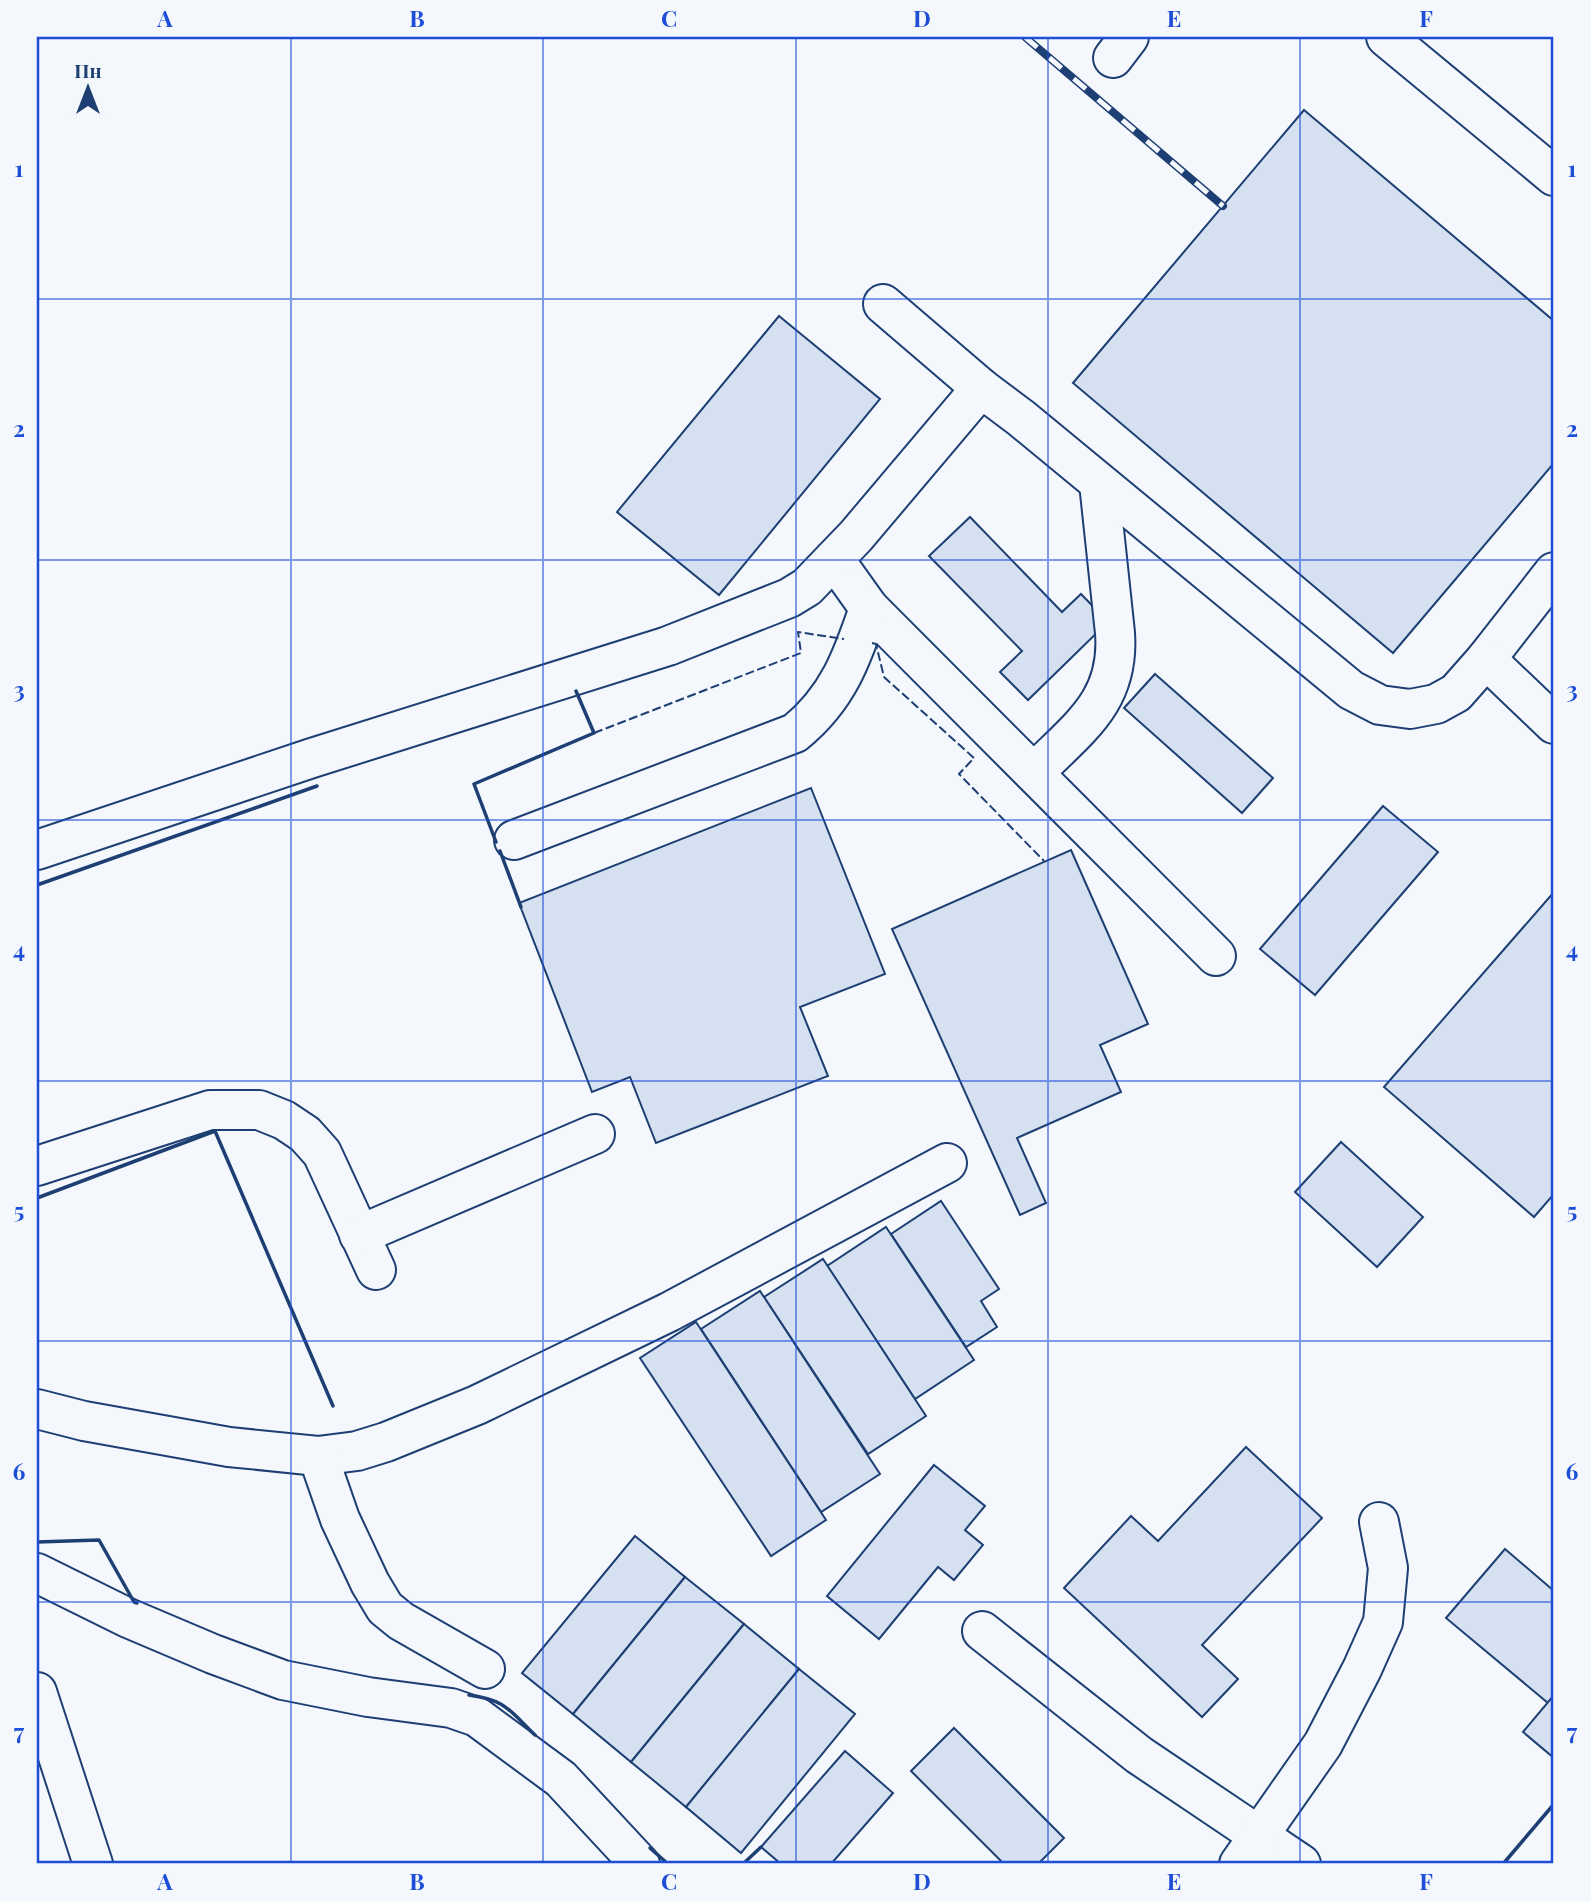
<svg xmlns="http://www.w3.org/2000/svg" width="1591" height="1901" font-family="'Playfair Display',serif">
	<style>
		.building { fill: #d5e0f0; stroke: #1d3f73; stroke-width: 2 }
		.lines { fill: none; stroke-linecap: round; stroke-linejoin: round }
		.minor-casing { stroke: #1d3f73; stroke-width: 42 }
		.minor { stroke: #f4f7fb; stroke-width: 38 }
		.rail-casing { stroke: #1d3f73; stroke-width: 8 }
		.rail { stroke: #f4f7fb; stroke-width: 5; stroke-dasharray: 16; stroke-linecap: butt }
		.fence { stroke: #1d3f73; stroke-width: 2; stroke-dasharray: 9 3.5; stroke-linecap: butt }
		.wall { stroke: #1d3f73; stroke-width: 3.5 }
		.grid { fill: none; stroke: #1d4ed8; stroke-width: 2; stroke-opacity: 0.55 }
		.neatline { fill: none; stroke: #1d4ed8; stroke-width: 2.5 }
		.grid-label { font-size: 23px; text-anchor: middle; font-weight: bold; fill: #1d4ed8 }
	</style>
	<rect width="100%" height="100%" fill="#f4f7fb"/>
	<g class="building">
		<polygon points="1304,110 1554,321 1554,463 1393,653 1073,383"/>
		<polygon points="779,316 880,399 719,595 617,512"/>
		<polygon points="970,517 1062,612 1081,594 1108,622 1028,700 1000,672 1022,651 929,556"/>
		<polygon points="1155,674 1273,778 1242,813 1124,708"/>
		<polygon points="811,788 885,974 800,1007 828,1076 656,1143 630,1077 592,1092 519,903"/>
		<polygon points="1383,806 1438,852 1315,995 1260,949"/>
		<polygon points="1071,850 1148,1024 1100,1045 1121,1092 1017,1138 1046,1203 1020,1215 892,929"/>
		<polygon points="1554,892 1554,1194 1534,1217 1384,1087"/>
		<polygon points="1341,1142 1423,1217 1377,1267 1295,1192"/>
		<polygon points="941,1201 999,1289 981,1301 997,1327 966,1347 891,1234"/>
		<polygon points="886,1227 974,1360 915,1399 827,1266"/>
		<polygon points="823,1259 926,1416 868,1454 764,1297"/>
		<polygon points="760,1291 880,1474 821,1512 701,1329"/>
		<polygon points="696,1322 826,1520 771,1556 640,1358"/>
		<polygon points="1246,1447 1322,1518 1202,1645 1238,1679 1202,1717 1064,1588 1131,1516 1158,1541"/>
		<polygon points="934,1465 985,1506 965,1530 983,1545 954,1580 938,1567 879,1639 827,1596"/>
		<polygon points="635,1536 685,1577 573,1714 522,1673"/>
		<polygon points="1505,1549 1554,1591 1554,1695 1548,1703 1446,1618"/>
		<polygon points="685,1577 744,1624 631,1762 573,1714"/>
		<polygon points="744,1624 799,1669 686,1807 631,1762"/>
		<polygon points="799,1669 855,1714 741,1853 686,1807"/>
		<polygon points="1554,1695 1554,1758 1523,1732"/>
		<polygon points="954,1728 1064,1838 1038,1864 1004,1864 911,1771"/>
		<polygon points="845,1751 893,1793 831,1864 781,1864 761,1847"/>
	</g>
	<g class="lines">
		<defs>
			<g id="minor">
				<polyline points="1386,37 1554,176"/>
				<polyline points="1113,58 1129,37"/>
				<polyline points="883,304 981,388"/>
				<polyline points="834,559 869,608 1216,956"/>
				<polyline points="1486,659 1554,572"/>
				<path d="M1034,773C1078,728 1120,702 1115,633L1099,483"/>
				<path d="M514,840L795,733C838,698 852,658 869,608"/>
				<polyline points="37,850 312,758 668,646 789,598 807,587 856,536 981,388 1021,418 1351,690 1380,705 1410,709 1436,704 1456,693 1486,659 1554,724"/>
				<polyline points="37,1166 210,1110 259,1110 284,1120 305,1134 322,1153 376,1270"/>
				<polyline points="359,1235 595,1134"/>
				<polyline points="37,1409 84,1421 229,1447 318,1456 357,1451 386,1442 477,1405 669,1312 947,1163"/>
				<polyline points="318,1456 340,1519 370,1583 385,1608 401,1621 485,1669"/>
				<polyline points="37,1573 128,1618 213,1654 283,1680 368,1697 451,1708 477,1717 561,1779 640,1864"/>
				<polyline points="982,1631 1139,1755 1301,1864"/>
				<polyline points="37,1692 93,1864"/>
				<polyline points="1239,1864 1323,1744 1362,1669 1383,1622 1388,1568 1379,1522"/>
			</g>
		</defs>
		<use href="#minor" class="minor-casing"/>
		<use href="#minor" class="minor"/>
		<defs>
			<polyline id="rail" points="1025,37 1223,206"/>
		</defs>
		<use href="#rail" class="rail-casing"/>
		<use href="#rail" class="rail"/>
		<g class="fence">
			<polyline points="872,643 876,644 884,677 974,758 959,774 1044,861"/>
			<polyline points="594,733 801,653 798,632 844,639"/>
		</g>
		<g class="wall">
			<polyline points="496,842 474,784 594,733 576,691"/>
			<polyline points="500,851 521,907"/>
			<polyline points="37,885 317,786"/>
			<polyline points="37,1198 215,1131 333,1406"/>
			<polyline points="37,1542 99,1540 134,1602 137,1603"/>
			<path d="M469,1695C506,1700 509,1710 535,1735"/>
			<polyline points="650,1848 668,1864"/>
			<polyline points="743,1864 761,1847"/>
			<polyline points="1503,1864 1554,1804"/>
		</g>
	</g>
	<path class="grid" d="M291,37V1864M543,37V1864M796,37V1864M1048,37V1864M1300,37V1864M37,299H1554M37,560H1554M37,820H1554M37,1081H1554M37,1341H1554M37,1602H1554"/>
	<rect width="1591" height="1901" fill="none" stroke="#f4f7fb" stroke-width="77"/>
	<g transform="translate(88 88)" stroke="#f4f7fb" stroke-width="5" paint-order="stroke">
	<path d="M0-5L12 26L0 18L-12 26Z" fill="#1d3f73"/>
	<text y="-10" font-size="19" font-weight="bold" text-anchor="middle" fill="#1d3f73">Пн</text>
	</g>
	<rect x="38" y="38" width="1514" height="1824" class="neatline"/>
	<g class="grid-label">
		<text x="165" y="27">A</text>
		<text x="417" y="27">B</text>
		<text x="669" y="27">C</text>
		<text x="922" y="27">D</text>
		<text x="1174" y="27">E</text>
		<text x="1426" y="27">F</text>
		<text x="19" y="177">1</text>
		<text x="1572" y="177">1</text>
		<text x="19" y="437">2</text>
		<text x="1572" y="437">2</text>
		<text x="19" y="698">3</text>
		<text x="1572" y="698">3</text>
		<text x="19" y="958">4</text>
		<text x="1572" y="958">4</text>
		<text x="19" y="1219">5</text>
		<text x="1572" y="1219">5</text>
		<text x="19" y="1480">6</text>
		<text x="1572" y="1480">6</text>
		<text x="19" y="1740">7</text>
		<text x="1572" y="1740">7</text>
		<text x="165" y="1890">A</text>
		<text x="417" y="1890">B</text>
		<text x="669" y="1890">C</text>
		<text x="922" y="1890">D</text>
		<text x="1174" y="1890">E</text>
		<text x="1426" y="1890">F</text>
	</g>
</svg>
